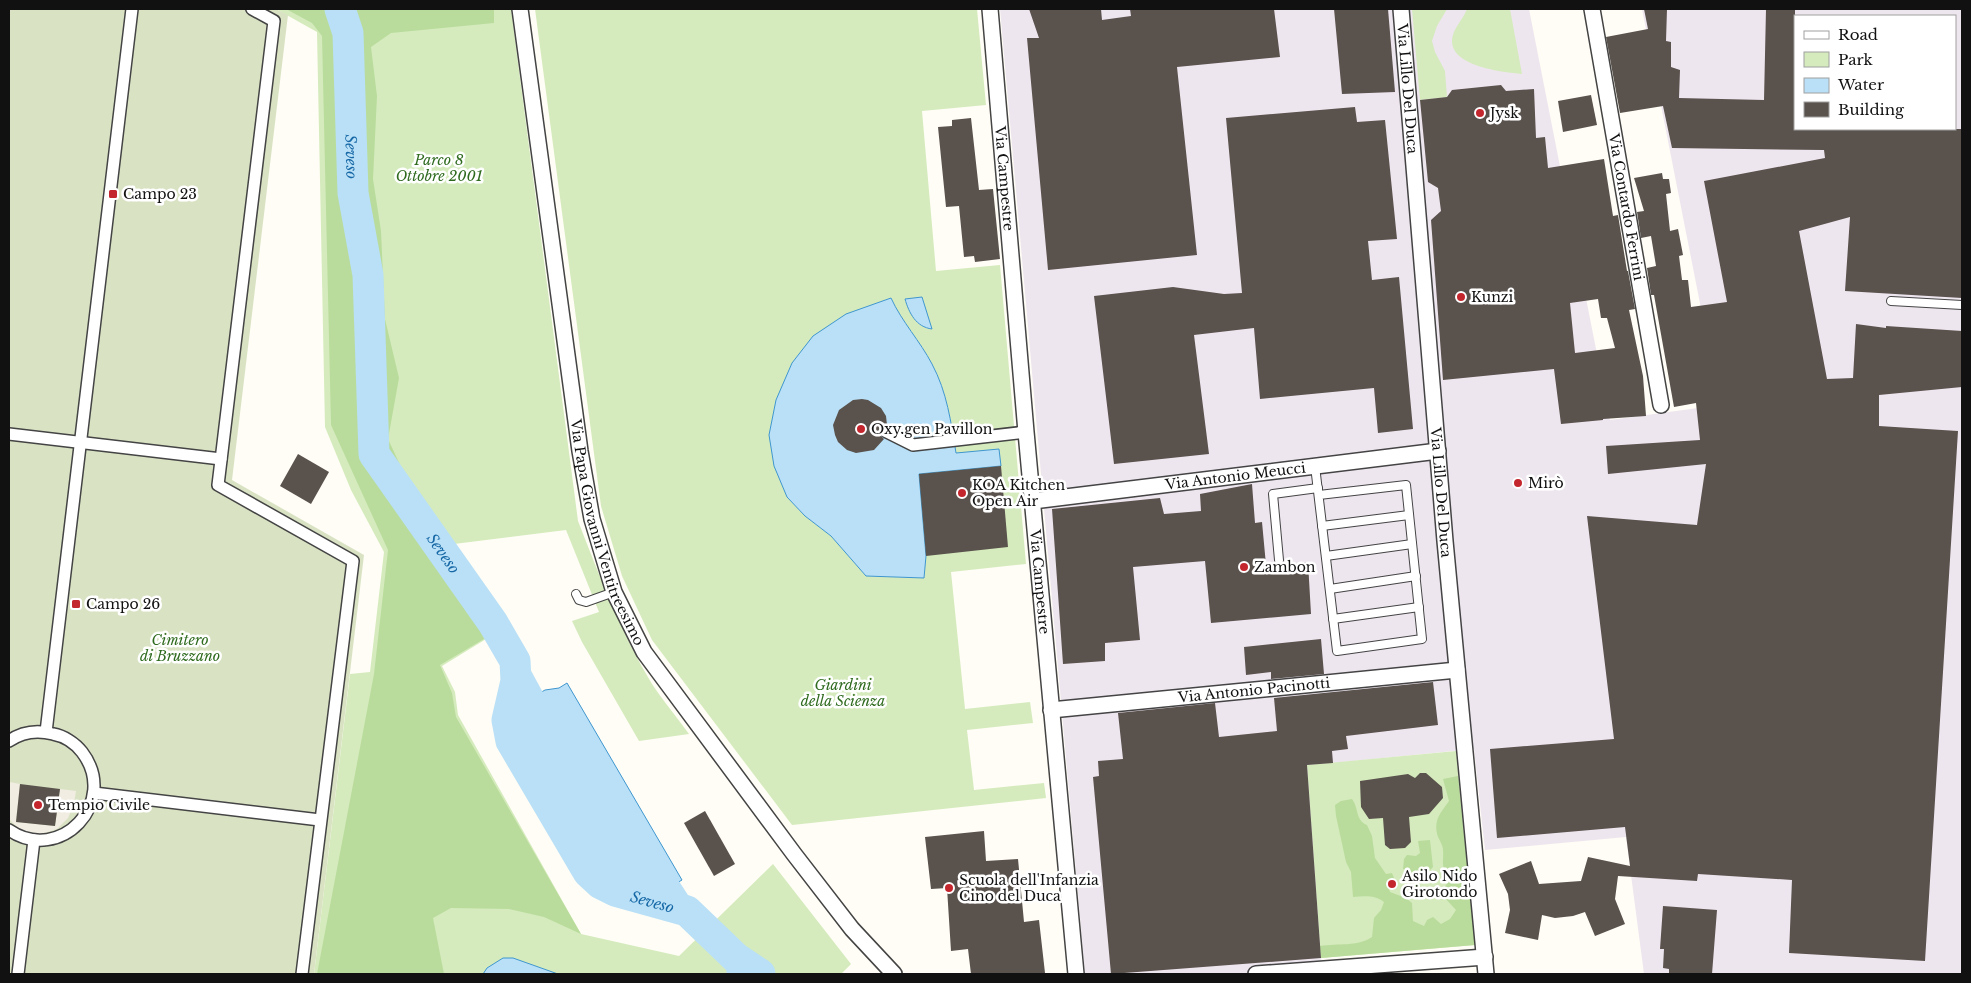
<svg xmlns="http://www.w3.org/2000/svg" width="1971" height="983" font-family="'Libre Baskerville',serif">
	<style>
		.industrial { fill: #eee6ef; fill-rule: evenodd }
		.green { fill: #d5ebbd; fill-rule: evenodd }
		.forest { fill: #b9dc9c }
		.cemetery { fill: #d9e3c4 }
		.plaza { fill: #f1ede2 }
		.water { fill: #b9e0f7; stroke: #3f96cf }
		.lines { fill: none; stroke-linecap: round; stroke-linejoin: round }
		.canal { stroke: #b9e0f7; stroke-width: 19 }
		.river { stroke: #b9e0f7; stroke-width: 31 }
		.building { fill: #5a524d; fill-rule: evenodd }
		.service-casing { stroke: #444; stroke-width: 10 }
		.pedestrian-casing { stroke: #444; stroke-width: 14 }
		.minor-casing { stroke: #444; stroke-width: 18 }
		.service { stroke: #fff; stroke-width: 8 }
		.pedestrian { stroke: #fff; stroke-width: 11 }
		.minor { stroke: #fff; stroke-width: 15 }
		.poi-dot { fill: #c4262e; stroke: #fff; stroke-width: 2 }
		.labels { text-anchor: middle; dominant-baseline: central; stroke-width: 5; stroke-linejoin: round; paint-order: stroke }
		.street-label { font-size: 14px; fill: #111; stroke: #fff }
		.poi-label { font-size: 14px; fill: #111; stroke: #fff; text-anchor: start }
		.park-label { font-size: 14px; font-style: italic; fill: #2f6b1f; stroke: #fff }
		.water-label { font-size: 15px; font-style: italic; fill: #1768a6; stroke: #fff }
	</style>
	<rect width="100%" height="100%" fill="#fffdf5"/>
	<path class="industrial" d="M1000,9H1529L1610,420L1720,405L1642,9H1962V974H1644L1626,837L1485,850L1474,749L1333,763L1316,896L1321,958L1325,974H1085ZM1795,16H1955V129H1795Z"/>
	<g class="green">
		<path d="M276,9H511L578,521C600,577 621,633 652,684C663,701 677,717 689,734L639,741L582,642L572,621L599,612L566,530L454,544L504,628L442,666L455,692L458,715L581,934L679,956L773,864L851,964L841,974H314L350,674L370,672L384,552L351,490L325,427L317,32Z"/>
		<path d="M535,9H977L986,105L922,111L936,271L1000,265L1026,564L951,572L965,709L1030,702L1033,723L967,730L974,790L1044,783L1046,798L792,825L652,640L622,576L601,506ZM891,298C902,322 920,341 932,364C947,392 951,422 956,454L999,449L919,474L926,556L924,578L866,576L831,536L805,516L787,497ZM922,298L931,329C916,327 910,312 905,300Z"/>
		<polygon points="1412,9 1447,9 1437,26 1432,41 1435,52 1445,71 1447,97 1420,100"/>
		<path d="M1467,9H1510L1522,74C1503,72 1452,67 1452,41C1452,29 1463,20 1467,9Z"/>
		<polygon points="1456,751 1475,945 1321,958 1307,765"/>
	</g>
	<g class="forest">
		<polygon points="286,9 494,9 494,23 391,33 371,47 377,96 373,179 381,231 385,319 399,378 388,439 401,467 452,540 506,626 440,665 452,693 456,717 581,934 544,917 509,909 451,908 433,918 444,974 317,974 374,674 388,550 331,425 322,36 312,23"/>
		<path d="M1458,776L1475,945L1321,958L1320,946C1338,943 1357,947 1372,937L1374,918L1381,910L1384,902C1376,895 1364,896 1353,897L1351,872L1346,862L1336,816L1335,805L1341,801L1352,799C1359,808 1355,820 1367,825L1372,836L1375,858L1386,874L1392,873L1394,878L1388,886L1390,892L1406,898L1412,903L1413,921L1424,926L1427,920L1433,917L1441,924L1450,919L1456,910L1444,897V888L1450,879C1440,864 1444,865 1443,849C1442,844 1440,841 1438,837C1433,820 1440,814 1449,801L1443,779Z"/>
		<polygon points="1430,840 1433,867 1424,876 1412,874 1403,869 1404,859 1407,855 1416,856 1420,853 1418,841"/>
	</g>
	<polygon class="cemetery" points="9,9 276,9 288,15 232,480 364,555 314,974 9,974"/>
	<polygon class="plaza" points="9,782 20,784 16,822 55,826 60,789 76,791 74,804 68,818 57,829 42,834 26,833 19,829 9,819"/>
	<g class="water">
		<path d="M922,297L932,329C916,327 909,313 905,299Z"/>
		<path d="M891,298C902,322 920,341 932,364C947,392 951,422 956,453L999,449L1001,466L919,474L926,556L924,578L866,576L831,536L805,516L787,497L774,466L769,435L776,400L792,363L813,336L846,314Z"/>
		<path d="M567,683L682,880L663,891C640,886 614,883 597,866L521,735L519,711L522,703L545,690L559,688Z"/>
		<polygon points="503,958 513,958 558,974 483,974 487,968"/>
	</g>
	<g class="lines">
		<g class="canal">
			<polyline points="515,661 534,696 548,716"/>
			<polyline points="657,865 687,911"/>
			<polyline points="736,958 736,974"/>
		</g>
		<path class="river" id="s1" d="M340,9L348,33L353,193L368,275L374,454L493,623L515,661L516,681L507,720L511,741L588,872L601,884L615,891L687,911L736,958L760,974"/>
	</g>
	<g class="building">
		<polygon points="1029,9 1101,9 1102,20 1131,16 1130,9 1274,9 1280,57 1177,67 1197,255 1048,270 1027,38 1039,38"/>
		<polygon points="1334,9 1388,9 1395,92 1342,94"/>
		<polygon points="1644,9 1667,9 1666,41 1671,42 1671,67 1680,70 1679,98 1764,100 1766,9 1795,9 1795,129 1962,129 1962,298 1845,291 1850,217 1799,231 1827,379 1853,378 1856,324 1886,328 1886,326 1962,331 1962,387 1879,395 1879,426 1958,431 1925,961 1789,953 1792,880 1698,874 1697,881 1618,876 1615,899 1625,924 1595,936 1585,912 1573,916 1555,918 1542,915 1538,940 1505,933 1510,910 1508,894 1499,874 1531,861 1539,884 1581,881 1588,857 1630,866 1625,827 1497,838 1490,749 1614,739 1587,516 1697,525 1706,464 1608,474 1606,446 1700,440 1696,403 1674,407 1654,295 1651,295 1647,268 1656,266 1651,236 1641,238 1637,212 1644,211 1634,178 1662,173 1663,179 1669,179 1671,193 1666,194 1670,231 1678,229 1683,255 1679,256 1682,280 1688,280 1691,307 1727,302 1704,181 1825,158 1824,150 1672,148 1663,106 1620,113 1606,37 1648,29"/>
		<path d="M1501,85L1506,91L1534,89L1536,138L1545,137L1548,168L1604,159L1613,216L1618,215L1627,271H1628L1635,309L1629,310L1643,376L1646,416L1603,419V420L1561,424L1554,369L1443,380L1431,220L1441,211L1438,188L1428,182L1420,100L1447,97L1452,90ZM1598,299L1601,318H1607L1615,348L1575,353L1570,303Z"/>
		<polygon points="1591,95 1597,125 1563,132 1558,101"/>
		<polygon points="1355,107 1357,122 1385,120 1397,239 1368,241 1372,280 1399,277 1413,429 1378,433 1374,388 1260,399 1254,328 1194,335 1209,454 1114,464 1094,296 1173,287 1224,294 1242,293 1226,118"/>
		<polygon points="971,118 979,190 993,189 1000,259 975,262 974,256 964,257 959,206 946,207 938,127 952,126 952,120"/>
		<polygon points="862,399 868,400 881,408 886,416 887,425 881,428 881,436 884,439 874,450 856,453 847,450 838,442 835,435 833,425 839,410 853,400"/>
		<polygon points="298,454 329,472 311,504 280,486"/>
		<polygon points="1001,466 1008,547 926,556 919,474"/>
		<polygon points="1252,484 1255,523 1262,522 1266,565 1279,566 1308,562 1311,614 1211,623 1205,561 1133,567 1140,640 1105,643 1105,661 1063,664 1052,509 1160,498 1164,514 1201,511 1200,494"/>
		<polygon points="1321,639 1324,674 1271,679 1271,672 1246,675 1244,647"/>
		<polygon points="1433,682 1438,725 1346,736 1348,749 1332,751 1333,763 1307,765 1321,958 1111,974 1093,777 1099,776 1098,761 1123,759 1118,713 1215,703 1219,737 1277,731 1274,698"/>
		<polygon points="1420,773 1426,773 1442,787 1443,798 1429,814 1409,817 1411,842 1405,848 1390,849 1385,845 1383,818 1369,819 1361,807 1360,781 1408,774 1415,778"/>
		<polygon points="20,784 60,789 55,826 16,822"/>
		<polygon points="705,811 735,864 714,876 684,823"/>
		<polygon points="984,831 986,861 1018,859 1024,922 1039,920 1045,973 971,974 968,949 951,951 947,888 931,889 925,837"/>
		<polygon points="1663,906 1717,910 1712,974 1669,974 1669,969 1663,968 1664,949 1660,949"/>
	</g>
	<g class="lines">
		<defs>
			<g id="service">
				<polyline points="1891,301 1962,305"/>
				<polyline points="1315,466 1337,651 1422,639 1406,485 1319,495"/>
				<polyline points="1322,526 1409,515"/>
				<polyline points="1326,556 1412,544"/>
				<polyline points="1279,560 1273,494 1318,488"/>
				<polyline points="1330,589 1416,576"/>
				<polyline points="576,594 579,600 586,602 614,592"/>
				<polyline points="1333,619 1419,607"/>
			</g>
			<g id="pedestrian">
				<polyline points="252,9 274,21 218,485 353,561 302,974"/>
				<polyline points="887,432 913,445 1026,432"/>
				<polyline points="9,434 221,459"/>
				<polyline points="46,732 132,9"/>
				<path d="M9,741C22,732 38,730 53,734C64,736 75,743 82,752C120,802 60,865 9,830"/>
				<polyline points="94,793 320,820"/>
				<polyline points="18,974 34,840"/>
			</g>
			<g id="minor">
				<path id="s2" d="M520,9L580,451L592,519L614,592L644,652L794,854L852,929L894,974"/>
				<path id="s3" d="M990,9L1026,432L1076,974"/>
				<path id="s4" d="M1401,9L1445,541L1486,974"/>
				<path id="s5" d="M1592,9L1661,405"/>
				<path id="s6" d="M1033,501L1438,451"/>
				<path id="s7" d="M1051,710L1457,670"/>
				<polyline points="1256,974 1485,957"/>
			</g>
		</defs>
		<use href="#service" class="service-casing"/>
		<use href="#pedestrian" class="pedestrian-casing"/>
		<use href="#minor" class="minor-casing"/>
		<use href="#service" class="service"/>
		<use href="#pedestrian" class="pedestrian"/>
		<use href="#minor" class="minor"/>
	</g>
	<g class="poi-dot">
		<circle cx="1480" cy="113" r="5"/>
		<rect x="108" y="189" width="10" height="10" rx="2.5"/>
		<circle cx="1461" cy="297" r="5"/>
		<circle cx="861" cy="429" r="5"/>
		<circle cx="1518" cy="483" r="5"/>
		<circle cx="962" cy="493" r="5"/>
		<circle cx="1244" cy="567" r="5"/>
		<rect x="71" y="599" width="10" height="10" rx="2.5"/>
		<circle cx="38" cy="805" r="5"/>
		<circle cx="1392" cy="884" r="5"/>
		<circle cx="949" cy="888" r="5"/>
	</g>
	<g class="labels">
		<g class="street-label">
			<text stroke="none"><textPath href="#s4" startOffset="80">Via Lillo Del Duca</textPath></text>
			<text stroke="none"><textPath href="#s3" startOffset="170">Via Campestre</textPath></text>
			<text stroke="none"><textPath href="#s5" startOffset="201">Via Contardo Ferrini</textPath></text>
			<text stroke="none"><textPath href="#s6" startOffset="204">Via Antonio Meucci</textPath></text>
			<text stroke="none"><textPath href="#s4" startOffset="485">Via Lillo Del Duca</textPath></text>
			<text stroke="none"><textPath href="#s2" startOffset="532">Via Papa Giovanni Ventitreesimo</textPath></text>
			<text stroke="none"><textPath href="#s3" startOffset="575">Via Campestre</textPath></text>
			<text stroke="none"><textPath href="#s7" startOffset="204">Via Antonio Pacinotti</textPath></text>
		</g>
		<g class="poi-label">
			<text x="1490" y="113">Jysk</text>
			<text x="123" y="194">Campo 23</text>
			<text x="1471" y="297">Kunzi</text>
			<text x="871" y="429">Oxy.gen Pavillon</text>
			<text x="1528" y="483">Mirò</text>
			<text x="972" y="485">KOA Kitchen<tspan x="972" dy="16">Open Air</tspan></text>
			<text x="1254" y="567">Zambon</text>
			<text x="86" y="604">Campo 26</text>
			<text x="48" y="805">Tempio Civile</text>
			<text x="1402" y="876">Asilo Nido<tspan x="1402" dy="16">Girotondo</tspan></text>
			<text x="959" y="880">Scuola dell'Infanzia<tspan x="959" dy="16">Cino del Duca</tspan></text>
		</g>
		<g class="park-label">
			<text x="439" y="160">Parco 8<tspan x="439" dy="16">Ottobre 2001</tspan></text>
			<text x="180" y="640">Cimitero<tspan x="180" dy="16">di Bruzzano</tspan></text>
			<text x="843" y="685">Giardini<tspan x="843" dy="16">della Scienza</tspan></text>
		</g>
		<g class="water-label">
			<text stroke="none"><textPath href="#s1" startOffset="149">Seveso</textPath></text>
			<text stroke="none"><textPath href="#s1" startOffset="569">Seveso</textPath></text>
			<text stroke="none"><textPath href="#s1" startOffset="1004">Seveso</textPath></text>
		</g>
	</g>
	<rect width="1971" height="983" fill="none" stroke="#111111" stroke-width="20"/>
	<rect x="1794" y="15" width="162" height="115" fill="#ffffff" stroke="#a0a0a0"/>
	<rect x="1804" y="31" width="25" height="8" fill="#ffffff" stroke="#a0a0a0"/>
	<text x="1838" y="40" font-size="15" fill="#111111">Road</text>
	<rect x="1804" y="52" width="25" height="15" fill="#d5ebbd" stroke="#a0a0a0"/>
	<text x="1838" y="65" font-size="15" fill="#111111">Park</text>
	<rect x="1804" y="78" width="25" height="15" fill="#b9e0f7" stroke="#a0a0a0"/>
	<text x="1838" y="90" font-size="15" fill="#111111">Water</text>
	<rect x="1804" y="102" width="25" height="15" fill="#5a524d" stroke="#a0a0a0"/>
	<text x="1838" y="115" font-size="15" fill="#111111">Building</text>
</svg>
